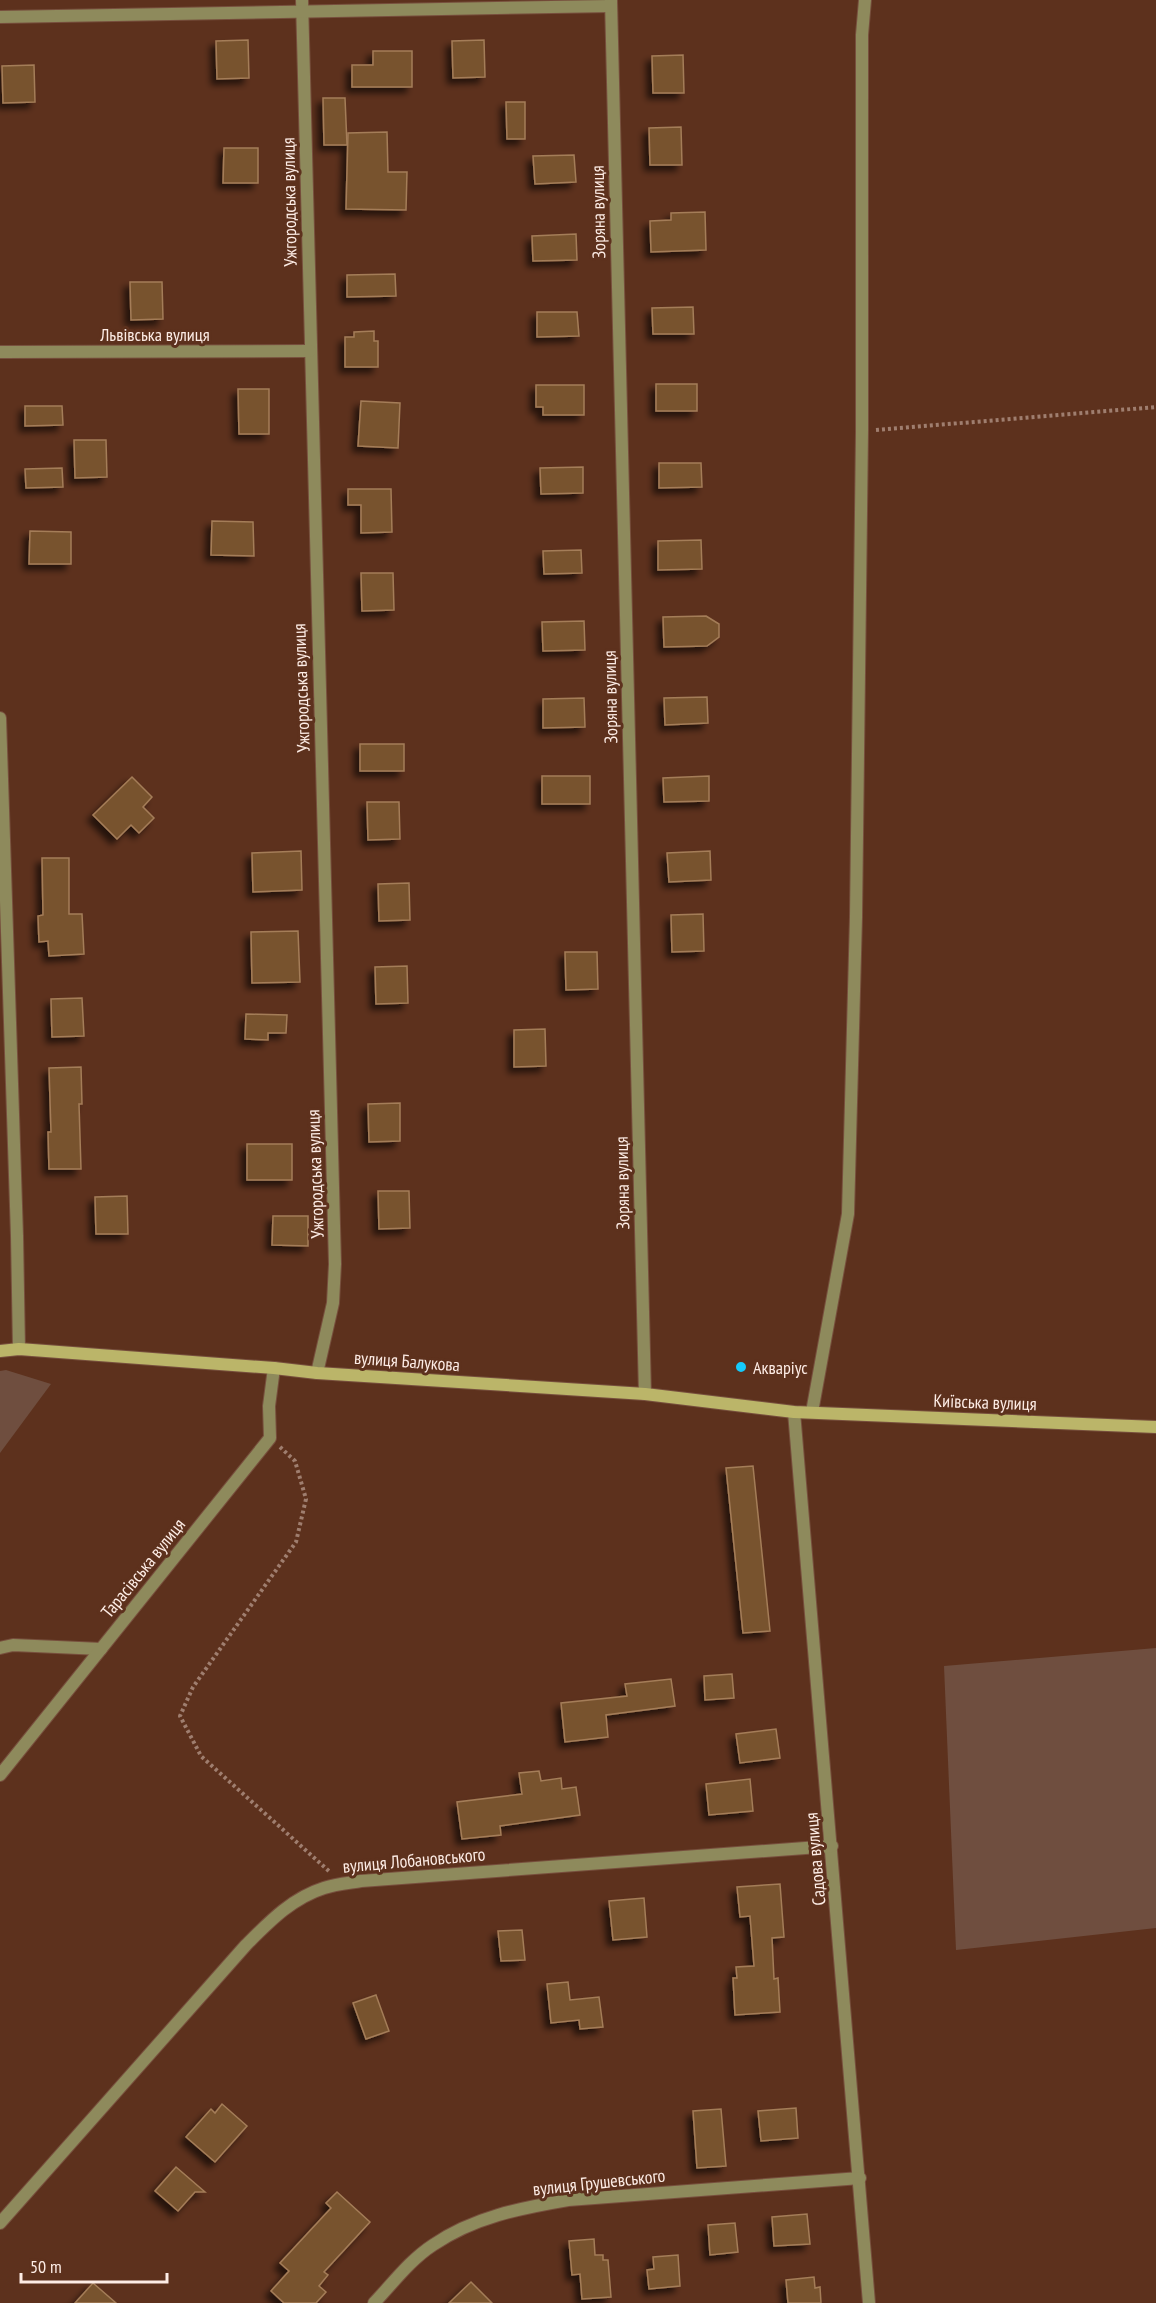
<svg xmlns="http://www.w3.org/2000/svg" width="1156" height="2303" font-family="'PT Sans Narrow',sans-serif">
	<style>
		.green { fill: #6f4e3f }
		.building { fill: #78532f; stroke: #a47d58; stroke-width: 1.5; filter: url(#shadow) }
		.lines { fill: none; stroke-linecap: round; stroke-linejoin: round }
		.minor-casing { stroke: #774f3d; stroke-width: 14 }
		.secondary-casing { stroke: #774f3d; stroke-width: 14 }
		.path { stroke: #9f7e6f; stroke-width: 4; stroke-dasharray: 3 3; stroke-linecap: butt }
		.minor { stroke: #8e8a5c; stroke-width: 12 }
		.secondary { stroke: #bbb569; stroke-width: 12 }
		.poi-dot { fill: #15cafb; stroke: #5d311d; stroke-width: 2 }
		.labels { text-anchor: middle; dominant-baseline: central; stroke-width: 6; stroke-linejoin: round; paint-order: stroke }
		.street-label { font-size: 18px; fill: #fdece5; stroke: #5d311d }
		.poi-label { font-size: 18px; fill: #fdece5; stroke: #5d311d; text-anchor: start }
	</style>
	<defs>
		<filter id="shadow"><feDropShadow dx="-5.5" dy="5.5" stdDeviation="3" flood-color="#0009"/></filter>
	</defs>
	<rect width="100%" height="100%" fill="#5d311d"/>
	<g class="green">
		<polygon points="6,1370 51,1384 0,1453 0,1371"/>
		<polygon points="1156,1648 1156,1928 956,1950 944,1666"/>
	</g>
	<g class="building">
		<polygon points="248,40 249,78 217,79 216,41"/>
		<polygon points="484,40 485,77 453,78 452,41"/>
		<polygon points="373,51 412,51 412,87 352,87 352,65 373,65"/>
		<polygon points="683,55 684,93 653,93 652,56"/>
		<polygon points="34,65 35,102 3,103 2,66"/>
		<polygon points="323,98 345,98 347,145 324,145"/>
		<polygon points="506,102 525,102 525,139 507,139"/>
		<polygon points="681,127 682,165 650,165 649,128"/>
		<polygon points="387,132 388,172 407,172 406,210 346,209 348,133"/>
		<polygon points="224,148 258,148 258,183 223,183"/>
		<polygon points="574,155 576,182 535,184 533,156"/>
		<polygon points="705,212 706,250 651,252 650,221 671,220 671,213"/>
		<polygon points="576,234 577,260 533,261 532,236"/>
		<polygon points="395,274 396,296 347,297 347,275"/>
		<polygon points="130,282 162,282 163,319 131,320"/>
		<polygon points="693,307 694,334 653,334 652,308"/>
		<polygon points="537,312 577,312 579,336 537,337"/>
		<polygon points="374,331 374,341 378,341 378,367 345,367 345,337 354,337 354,332"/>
		<rect x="656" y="384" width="41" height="27"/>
		<polygon points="536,385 584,385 584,415 543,415 543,407 536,407"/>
		<polygon points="238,389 269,389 269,434 239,434"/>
		<polygon points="361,401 400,403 398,448 358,446"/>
		<polygon points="25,406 62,406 63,425 25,426"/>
		<polygon points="74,440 106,440 107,477 75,478"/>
		<polygon points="659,463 701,463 702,487 659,488"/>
		<polygon points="583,467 583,493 541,494 540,468"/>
		<polygon points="62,468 63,487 26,488 25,469"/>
		<polygon points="348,489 391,489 392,532 361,533 361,505 348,505"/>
		<polygon points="212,521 253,522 254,556 211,555"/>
		<polygon points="30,531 71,532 71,564 29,564"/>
		<polygon points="701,540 702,569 658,570 658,541"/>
		<polygon points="581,550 582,573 544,574 543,551"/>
		<polygon points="361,573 393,573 394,610 362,611"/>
		<polygon points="706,616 719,624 719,637 707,646 664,647 663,617"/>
		<polygon points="584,621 585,650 543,651 542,622"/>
		<polygon points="707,697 708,723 665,725 664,698"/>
		<polygon points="584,698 585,727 543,728 543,699"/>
		<rect x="360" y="744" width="44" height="27"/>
		<rect x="542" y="776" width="48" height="28"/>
		<polygon points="709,776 709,801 664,802 663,778"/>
		<polygon points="132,777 152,797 143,807 154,818 139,833 131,825 117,839 93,815"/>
		<polygon points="367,802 399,802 400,839 368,840"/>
		<polygon points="301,851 302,890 253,892 252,853"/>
		<polygon points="710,851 711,880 669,882 667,853"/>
		<polygon points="42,858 69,858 69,914 82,914 84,954 49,956 48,941 39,942 38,916 43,915"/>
		<polygon points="409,883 410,920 379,921 378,884"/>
		<polygon points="703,914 704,951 672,952 671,915"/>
		<polygon points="298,931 300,982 252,983 251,932"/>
		<polygon points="565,952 597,952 598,989 566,990"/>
		<polygon points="407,966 408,1003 376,1004 375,967"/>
		<polygon points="82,998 84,1036 52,1037 51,999"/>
		<polygon points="246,1014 287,1015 286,1033 268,1033 268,1040 245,1039"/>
		<polygon points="545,1029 546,1066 514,1067 514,1030"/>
		<polygon points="81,1067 82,1104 79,1104 81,1169 49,1169 48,1132 51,1132 49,1068"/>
		<polygon points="400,1103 400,1141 369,1142 368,1104"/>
		<rect x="247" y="1144" width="45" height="36"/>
		<polygon points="378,1191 409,1191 410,1228 379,1229"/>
		<polygon points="127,1196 128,1234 96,1234 95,1197"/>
		<polygon points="273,1216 308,1216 308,1246 272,1245"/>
		<polygon points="753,1466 770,1631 743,1633 726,1468"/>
		<polygon points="732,1674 734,1698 705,1700 704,1676"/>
		<polygon points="671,1679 675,1706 606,1715 608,1737 565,1742 561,1703 627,1696 625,1684"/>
		<polygon points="776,1729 780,1758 740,1763 736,1734"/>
		<polygon points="539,1771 541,1781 561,1778 562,1789 576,1787 580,1815 500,1826 501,1835 462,1839 457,1802 522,1794 519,1773"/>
		<polygon points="750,1779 753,1811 709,1815 706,1784"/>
		<polygon points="780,1884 784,1937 772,1938 774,1979 778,1978 780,2012 735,2015 733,1978 737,1978 736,1967 754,1966 750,1916 740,1917 737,1887"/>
		<polygon points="644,1898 647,1937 613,1940 609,1901"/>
		<polygon points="522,1930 525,1960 501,1961 498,1931"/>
		<polygon points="568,1982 570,2000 599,1997 603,2027 580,2029 579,2020 551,2023 547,1984"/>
		<polygon points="376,1995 389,2031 366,2039 353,2003"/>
		<polygon points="222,2104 247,2126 215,2162 186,2137 211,2109 215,2113"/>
		<polygon points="796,2108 798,2138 761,2141 758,2111"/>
		<polygon points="721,2109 726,2166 697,2168 693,2111"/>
		<polygon points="176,2167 205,2192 195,2192 178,2211 155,2191"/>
		<polygon points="337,2192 370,2222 324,2272 328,2275 319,2286 326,2292 316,2303 284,2303 271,2291 289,2271 280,2263 331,2208 326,2203"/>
		<polygon points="807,2214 810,2244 774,2246 772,2217"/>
		<polygon points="735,2223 738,2252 710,2255 708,2225"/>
		<polygon points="594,2239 595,2255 603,2255 603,2260 608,2260 611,2297 582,2299 580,2274 572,2275 569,2241"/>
		<polygon points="678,2255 680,2286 649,2289 647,2270 654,2269 653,2257"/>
		<polygon points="814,2277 815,2288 820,2287 821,2303 788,2303 786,2280"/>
		<polygon points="471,2282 492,2303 449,2303"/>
		<polygon points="93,2283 116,2303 75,2303"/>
	</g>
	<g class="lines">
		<defs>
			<g id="minor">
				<polyline points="302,0 335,1264 333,1303 317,1373"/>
				<polyline points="611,0 645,1394"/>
				<polyline points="0,17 611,6"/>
				<polyline points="0,352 310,351"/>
				<polyline points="0,718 17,1236 19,1349"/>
				<polyline points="794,1412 869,2303"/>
				<polyline points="812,1412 848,1214 856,917 862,431 862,35 865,0"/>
				<polyline points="0,1648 13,1645 101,1649"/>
				<polyline points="0,1775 270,1438 269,1406 274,1368"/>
				<path d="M0,2223L246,1945C269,1922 292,1898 324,1888C336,1884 349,1883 361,1881L832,1846"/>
				<path d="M374,2303C393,2283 410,2260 433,2245C474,2217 521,2208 568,2200L860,2178"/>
			</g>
			<polyline id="secondary" points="0,1351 19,1349 274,1368 317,1373 645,1394 794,1412 1156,1427"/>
		</defs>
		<use href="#minor" class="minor-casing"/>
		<use href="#secondary" class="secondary-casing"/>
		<g class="path">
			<polyline points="876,430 1156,407"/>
			<polyline points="280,1447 295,1461 306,1499 296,1542 193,1687 180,1716 201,1756 330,1872"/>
		</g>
		<use href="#minor" class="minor"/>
		<use href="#secondary" class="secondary"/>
	</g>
	<circle class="poi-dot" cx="741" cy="1367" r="6"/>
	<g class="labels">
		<g class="street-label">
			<text transform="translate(289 202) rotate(-91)">Ужгородська вулиця</text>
			<text transform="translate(598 212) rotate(-91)">Зоряна вулиця</text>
			<text x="155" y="334">Львівська вулиця</text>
			<text transform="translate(301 688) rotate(-92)">Ужгородська вулиця</text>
			<text transform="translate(610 697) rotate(-91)">Зоряна вулиця</text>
			<text transform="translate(315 1174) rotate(-92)">Ужгородська вулиця</text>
			<text transform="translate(622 1183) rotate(-91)">Зоряна вулиця</text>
			<text transform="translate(407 1361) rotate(4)">вулиця Балукова</text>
			<text transform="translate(985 1402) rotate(2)">Київська вулиця</text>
			<text transform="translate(143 1568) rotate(-51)">Тарасівська вулиця</text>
			<text transform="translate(815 1859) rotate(-95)">Садова вулиця</text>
			<text transform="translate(414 1860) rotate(-5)">вулиця Лобановського</text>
			<text transform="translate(599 2182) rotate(-6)">вулиця Грушевського</text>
		</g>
		<g class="poi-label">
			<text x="753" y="1367">Акваріус</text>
		</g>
	</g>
	<path d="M21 2273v9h146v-9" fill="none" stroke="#fdece5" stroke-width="3"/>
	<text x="30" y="2273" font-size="18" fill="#fdece5" stroke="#5d311d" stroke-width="4.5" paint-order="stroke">50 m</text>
</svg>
